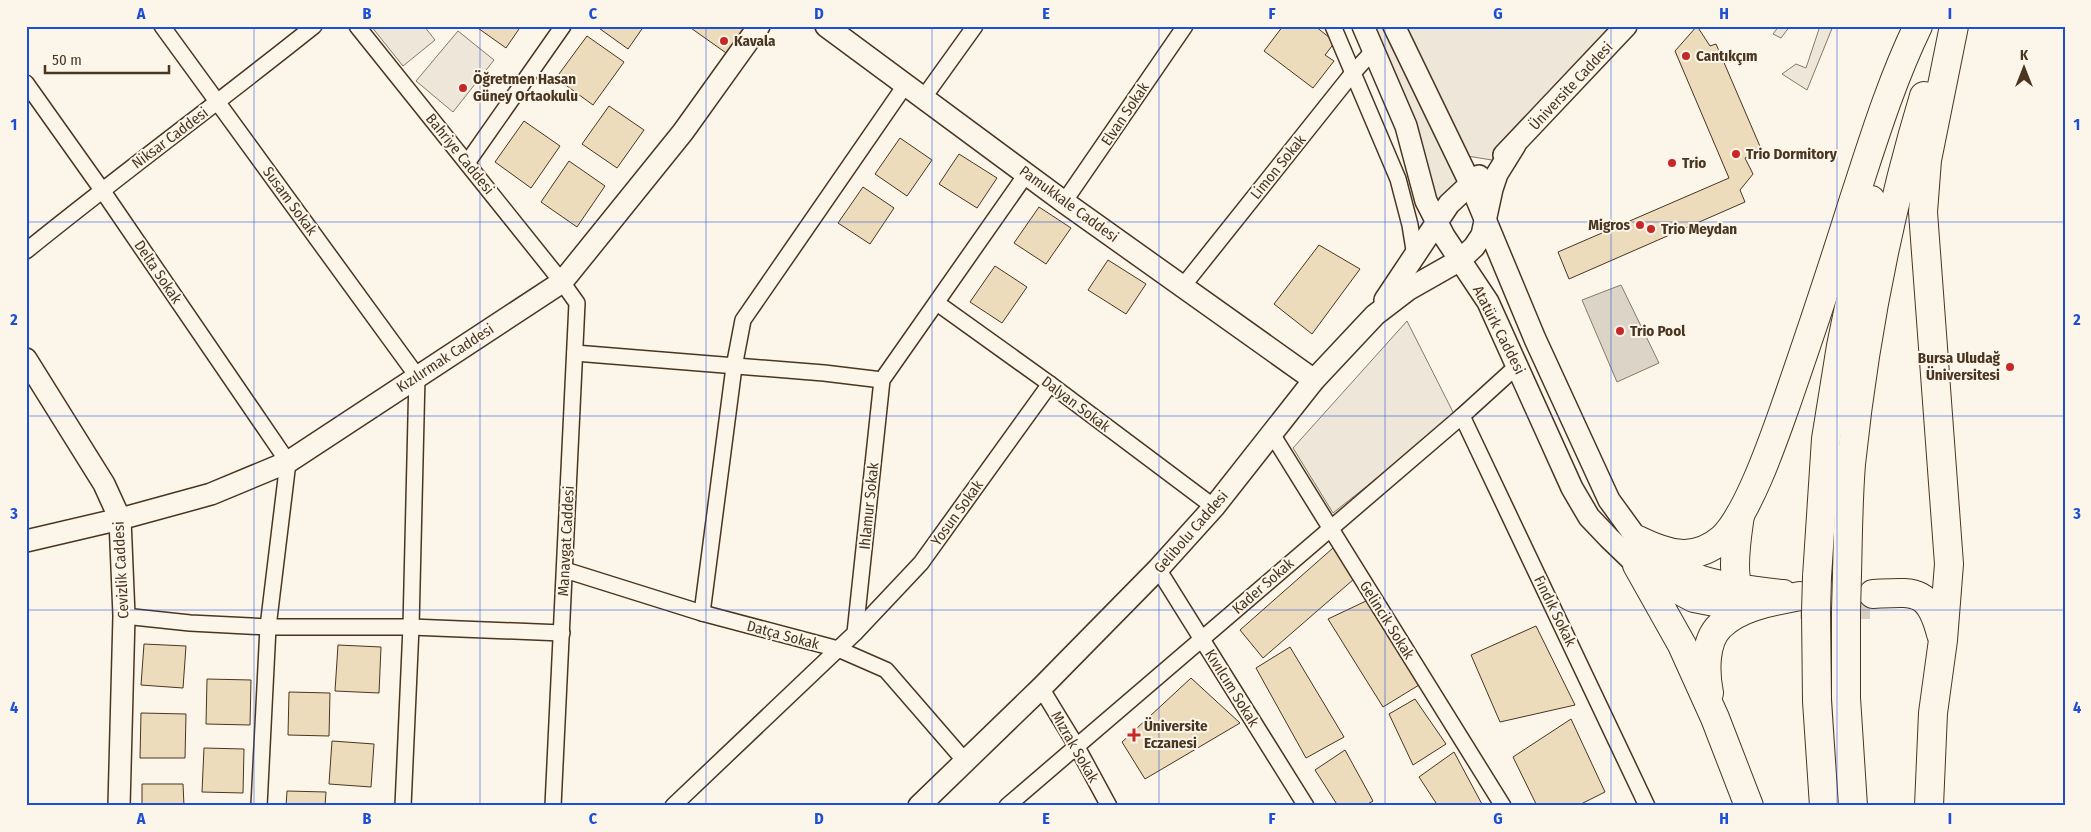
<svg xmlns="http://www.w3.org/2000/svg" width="2091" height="832" font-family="'Fira Sans Condensed',sans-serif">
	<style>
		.green { fill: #ede6d9; stroke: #887966 }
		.water { fill: #dcd4c6; stroke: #887966 }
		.building { fill: #ecdcbc; stroke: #4a3520 }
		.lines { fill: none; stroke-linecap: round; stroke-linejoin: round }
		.highway-tunnel { stroke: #d8cfc1; stroke-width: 28; stroke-dasharray: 28 14; stroke-linecap: butt }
		.street-casing { stroke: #4a3520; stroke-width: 18 }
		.secondary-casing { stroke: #4a3520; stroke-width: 24 }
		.highway-casing { stroke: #4a3520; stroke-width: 30 }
		.street { stroke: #fbf6e9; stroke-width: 15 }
		.secondary { stroke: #fbf6e9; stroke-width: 21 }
		.highway { stroke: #fbf6e9; stroke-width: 28 }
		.highway-bridge-casing { stroke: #4a3520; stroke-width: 30; stroke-linecap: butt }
		.highway-bridge { stroke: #fbf6e9; stroke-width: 28 }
		.grid { fill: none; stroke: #1d4ed8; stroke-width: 1; stroke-opacity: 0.55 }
		.poi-dot { fill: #c62828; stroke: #fbf6e9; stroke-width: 2 }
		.labels { text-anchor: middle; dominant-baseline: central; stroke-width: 4; stroke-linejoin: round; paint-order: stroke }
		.poi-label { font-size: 15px; font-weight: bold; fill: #4a3520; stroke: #fbf6e9; text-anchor: start }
		.street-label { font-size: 15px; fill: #4a3520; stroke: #fbf6e9 }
		.neatline { fill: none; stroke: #1d4ed8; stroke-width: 2 }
		.grid-label { font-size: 16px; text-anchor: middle; font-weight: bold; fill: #1d4ed8 }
	</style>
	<rect width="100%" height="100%" fill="#fbf6e9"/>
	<g class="green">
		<polygon points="371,26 424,26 435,40 403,66"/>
		<polygon points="1363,26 1626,26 1498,161 1467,156 1467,177 1435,210"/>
		<polygon points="1779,26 1790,26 1781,38 1773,34"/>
		<polygon points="1820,26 1833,26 1807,90 1782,74 1796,64 1806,68"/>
		<polygon points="458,31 494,60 453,112 416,81"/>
		<polygon points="1407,321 1455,416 1333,513 1293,448"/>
	</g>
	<polygon class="water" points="1621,285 1659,363 1617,382 1582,300"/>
	<g class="building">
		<polygon points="475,26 521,26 506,48"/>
		<polygon points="596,26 644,26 628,49"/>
		<polygon points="688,26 750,26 729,55"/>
		<polygon points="1283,26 1315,26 1335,42 1325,55 1334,61 1313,88 1264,51"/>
		<polygon points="1697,26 1710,46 1716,44 1762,151 1745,158 1753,174 1740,190 1745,202 1569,279 1558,252 1729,178 1675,51"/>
		<polygon points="587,36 624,62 593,105 556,78"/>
		<polygon points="609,106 644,130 617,168 582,144"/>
		<polygon points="524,121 560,146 531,188 495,162"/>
		<polygon points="900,138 932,160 907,196 875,174"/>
		<polygon points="959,154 997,178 977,208 939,184"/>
		<polygon points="569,161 605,186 577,227 541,202"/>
		<polygon points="863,187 894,208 870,244 838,223"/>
		<polygon points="1039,207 1071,228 1046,264 1014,243"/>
		<polygon points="1319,245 1360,269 1312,334 1274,304"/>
		<polygon points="1108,260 1146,284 1126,314 1088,290"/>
		<polygon points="995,266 1027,287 1002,323 970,302"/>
		<polygon points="1333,548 1354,579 1263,658 1240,630"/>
		<polygon points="1366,601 1419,685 1383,707 1328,619"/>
		<polygon points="1536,626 1575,705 1500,722 1471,655"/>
		<polygon points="144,644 186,646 183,688 141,685"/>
		<polygon points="338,645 381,647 379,693 335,691"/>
		<polygon points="1290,647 1344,737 1306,758 1256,668"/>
		<polygon points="1191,678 1240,723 1145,779 1122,742"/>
		<polygon points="207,679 251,680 250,725 206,724"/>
		<polygon points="289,692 330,693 329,736 288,735"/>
		<polygon points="1415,699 1446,744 1413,765 1389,714"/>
		<polygon points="141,713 186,714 185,758 140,758"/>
		<polygon points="1571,719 1605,792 1577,806 1537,806 1513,757"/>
		<polygon points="332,741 374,744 371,787 329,784"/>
		<polygon points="204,748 244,749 243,793 202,792"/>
		<polygon points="1345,750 1373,801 1364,806 1338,806 1315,770"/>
		<polygon points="1454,752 1483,806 1438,806 1419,777"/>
		<polygon points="142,784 183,784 184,806 142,806"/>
		<polygon points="287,791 326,792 325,806 286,806"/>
	</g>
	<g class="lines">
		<polyline class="highway-tunnel" points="1800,605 1873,605"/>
		<defs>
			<g id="street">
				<polyline points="162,26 417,376 411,627 403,806"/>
				<polyline points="357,26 562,282 577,303 553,806"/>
				<polyline points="1333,26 1398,179 1410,225 1415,256"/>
				<polyline points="26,83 102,190 288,462 268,627 259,806"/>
				<polyline points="924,97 975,26"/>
				<polyline points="467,163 563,26"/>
				<polyline points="1064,202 1185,26"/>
				<path d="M26,251C121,174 219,102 314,26"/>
				<polyline points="1183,286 1352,74 1374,50"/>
				<polyline points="937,303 1050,384 1214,507"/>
				<polyline points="575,353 824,373 882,380"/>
				<polyline points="1462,416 1647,806"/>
				<polyline points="1272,434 1503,806"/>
				<polyline points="1158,569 1306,806"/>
				<polyline points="565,570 702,613 838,649 886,670 964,760"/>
				<polyline points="702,613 734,367 743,320 906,84"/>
				<polyline points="124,616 190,623 268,627 411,627 562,633"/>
				<polyline points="855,633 921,563 1050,384"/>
				<polyline points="1041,688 1077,747 1109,806"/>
				<polyline points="673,806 855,633 882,380 1027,173"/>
				<polyline points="1007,806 1462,416 1517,366"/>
			</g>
			<g id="secondary">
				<polyline points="826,26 1064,202 1314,380"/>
				<polyline points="1363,26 1406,126 1426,201 1444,236 1488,302 1572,488 1589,517 1609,538 1637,565"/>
				<polyline points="1394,26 1470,183 1535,339 1609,500 1638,540"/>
				<polyline points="1504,155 1626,26"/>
				<polyline points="1385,300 1449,204 1479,176"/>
				<polyline points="26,359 104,484 120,519 124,616 119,806"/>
				<polyline points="26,541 120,519 211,494 288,462 562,282 683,132 759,26"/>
				<polyline points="919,806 1041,688 1158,569 1214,507 1314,380 1375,315 1409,289 1460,260 1474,247 1482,235 1492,189 1497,174 1515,145"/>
			</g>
			<g id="highway">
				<path d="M1740,515C1737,537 1727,588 1748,601"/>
				<path d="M1638,540C1667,554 1694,563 1722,539C1747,516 1773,441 1785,407C1809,338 1832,269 1854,199C1873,141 1891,82 1918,26"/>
				<path d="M1652,553C1689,585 1738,589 1783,594"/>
				<polyline points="1637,565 1682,645 1715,718 1749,806"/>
				<path d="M1847,574C1848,538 1848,501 1851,464C1864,340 1888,215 1924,96"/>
				<polyline points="1652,576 1694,598 1735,606"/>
				<polyline points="1817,577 1826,439 1841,346 1871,200"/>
				<path d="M1873,594C1915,592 1929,588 1941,634"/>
				<polyline points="1846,611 1846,698 1853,806"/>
				<polyline points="1816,612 1817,701 1824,806"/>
				<path d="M1709,693C1705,673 1704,641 1720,626C1740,606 1774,601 1800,596"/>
				<polyline points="1929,806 1933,713 1943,640 1949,564 1923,212 1927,160 1954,26"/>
			</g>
		</defs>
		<use href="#street" class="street-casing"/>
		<use href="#secondary" class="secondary-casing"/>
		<use href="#highway" class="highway-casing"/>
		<use href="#street" class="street"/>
		<use href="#secondary" class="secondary"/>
		<use href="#highway" class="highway"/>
		<defs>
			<g id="highway-bridge">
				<polyline points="1846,611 1847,574"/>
				<polyline points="1816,612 1817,577"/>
			</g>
		</defs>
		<use href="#highway-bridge" class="highway-bridge-casing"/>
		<use href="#highway-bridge" class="highway-bridge"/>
	</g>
	<path class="grid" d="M254,26V806M480,26V806M706,26V806M932,26V806M1159,26V806M1385,26V806M1611,26V806M1837,26V806M26,222H2065M26,416H2065M26,610H2065"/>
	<g class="poi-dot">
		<circle cx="724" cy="41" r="5"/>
		<circle cx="1686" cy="56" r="5"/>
		<circle cx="463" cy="88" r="5"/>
		<circle cx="1736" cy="154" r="5"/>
		<circle cx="1672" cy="163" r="5"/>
		<circle cx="1640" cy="225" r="5"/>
		<circle cx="1651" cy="229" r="5"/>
		<circle cx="1620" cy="331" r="5"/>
		<circle cx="2010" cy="367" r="5"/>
		<path d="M1131.5 727.5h5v5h5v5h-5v5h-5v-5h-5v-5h5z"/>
	</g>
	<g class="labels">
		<g class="poi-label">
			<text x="734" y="41">Kavala</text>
			<text x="1696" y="56">Cantıkçım</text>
			<text x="473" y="79">Öğretmen Hasan<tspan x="473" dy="17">Güney Ortaokulu</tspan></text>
			<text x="1746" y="154">Trio Dormitory</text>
			<text x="1682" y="163">Trio</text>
			<text x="1630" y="225" text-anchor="end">Migros</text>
			<text x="1661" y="229">Trio Meydan</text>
			<text x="1630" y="331">Trio Pool</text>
			<text x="2000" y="358" text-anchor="end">Bursa Uludağ<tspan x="2000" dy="17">Üniversitesi</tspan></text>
			<text x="1144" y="726">Üniversite<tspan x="1144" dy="17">Eczanesi</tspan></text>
		</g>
		<g class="street-label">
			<text transform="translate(1571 86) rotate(-47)">Üniversite Caddesi</text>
			<text transform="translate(1125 114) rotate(-56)">Elvan Sokak</text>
			<text transform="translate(170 138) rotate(-37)">Niksar Caddesi</text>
			<text transform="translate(460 154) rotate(51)">Bahriye Caddesi</text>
			<text transform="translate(1278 167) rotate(-51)">Limon Sokak</text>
			<text transform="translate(290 201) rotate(54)">Susam Sokak</text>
			<text transform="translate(1069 204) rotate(36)">Pamukkale Caddesi</text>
			<text transform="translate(158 272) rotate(56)">Delta Sokak</text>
			<text transform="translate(1499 330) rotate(63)">Atatürk Caddesi</text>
			<text transform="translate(445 358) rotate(-33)">Kızılırmak Caddesi</text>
			<text transform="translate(1076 404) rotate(37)">Dalyan Sokak</text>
			<text transform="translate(869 506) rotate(-84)">Ihlamur Sokak</text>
			<text transform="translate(957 513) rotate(-54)">Yosun Sokak</text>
			<text transform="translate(1191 532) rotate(-49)">Gelibolu Caddesi</text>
			<text transform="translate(566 541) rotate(-87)">Manavgat Caddesi</text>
			<text transform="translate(121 570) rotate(-93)">Cevizlik Caddesi</text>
			<text transform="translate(1263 586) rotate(-41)">Kader Sokak</text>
			<text transform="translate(1555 611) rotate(64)">Fındık Sokak</text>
			<text transform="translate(1387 620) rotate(58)">Gelincik Sokak</text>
			<text transform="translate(783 635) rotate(15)">Datça Sokak</text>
			<text transform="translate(1232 688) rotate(58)">Kıvılcım Sokak</text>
			<text transform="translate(1075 747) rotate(60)">Mızrak Sokak</text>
		</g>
	</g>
	<rect width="2091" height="832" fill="none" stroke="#fbf6e9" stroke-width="55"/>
	<g transform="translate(2024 68)" stroke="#fbf6e9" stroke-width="4" paint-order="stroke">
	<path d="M0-4L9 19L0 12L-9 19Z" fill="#4a3520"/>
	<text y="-8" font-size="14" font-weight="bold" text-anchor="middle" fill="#4a3520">K</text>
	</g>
	<path d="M45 65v8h124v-8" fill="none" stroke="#4a3520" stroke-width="2.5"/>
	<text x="52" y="65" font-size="15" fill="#4a3520" stroke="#fbf6e9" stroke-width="4" paint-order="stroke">50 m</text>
	<rect x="28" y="28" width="2036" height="776" class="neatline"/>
	<g class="grid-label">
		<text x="141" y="19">A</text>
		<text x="367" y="19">B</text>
		<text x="593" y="19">C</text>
		<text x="819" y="19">D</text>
		<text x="1046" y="19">E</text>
		<text x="1272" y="19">F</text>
		<text x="1498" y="19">G</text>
		<text x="1724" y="19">H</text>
		<text x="1950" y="19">I</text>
		<text x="14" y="130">1</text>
		<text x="2077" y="130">1</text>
		<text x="14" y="325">2</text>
		<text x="2077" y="325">2</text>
		<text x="14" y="519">3</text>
		<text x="2077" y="519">3</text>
		<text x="14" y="713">4</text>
		<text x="2077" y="713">4</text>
		<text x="141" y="824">A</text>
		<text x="367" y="824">B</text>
		<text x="593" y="824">C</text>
		<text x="819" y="824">D</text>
		<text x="1046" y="824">E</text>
		<text x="1272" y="824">F</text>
		<text x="1498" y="824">G</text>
		<text x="1724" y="824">H</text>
		<text x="1950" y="824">I</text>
	</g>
</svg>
